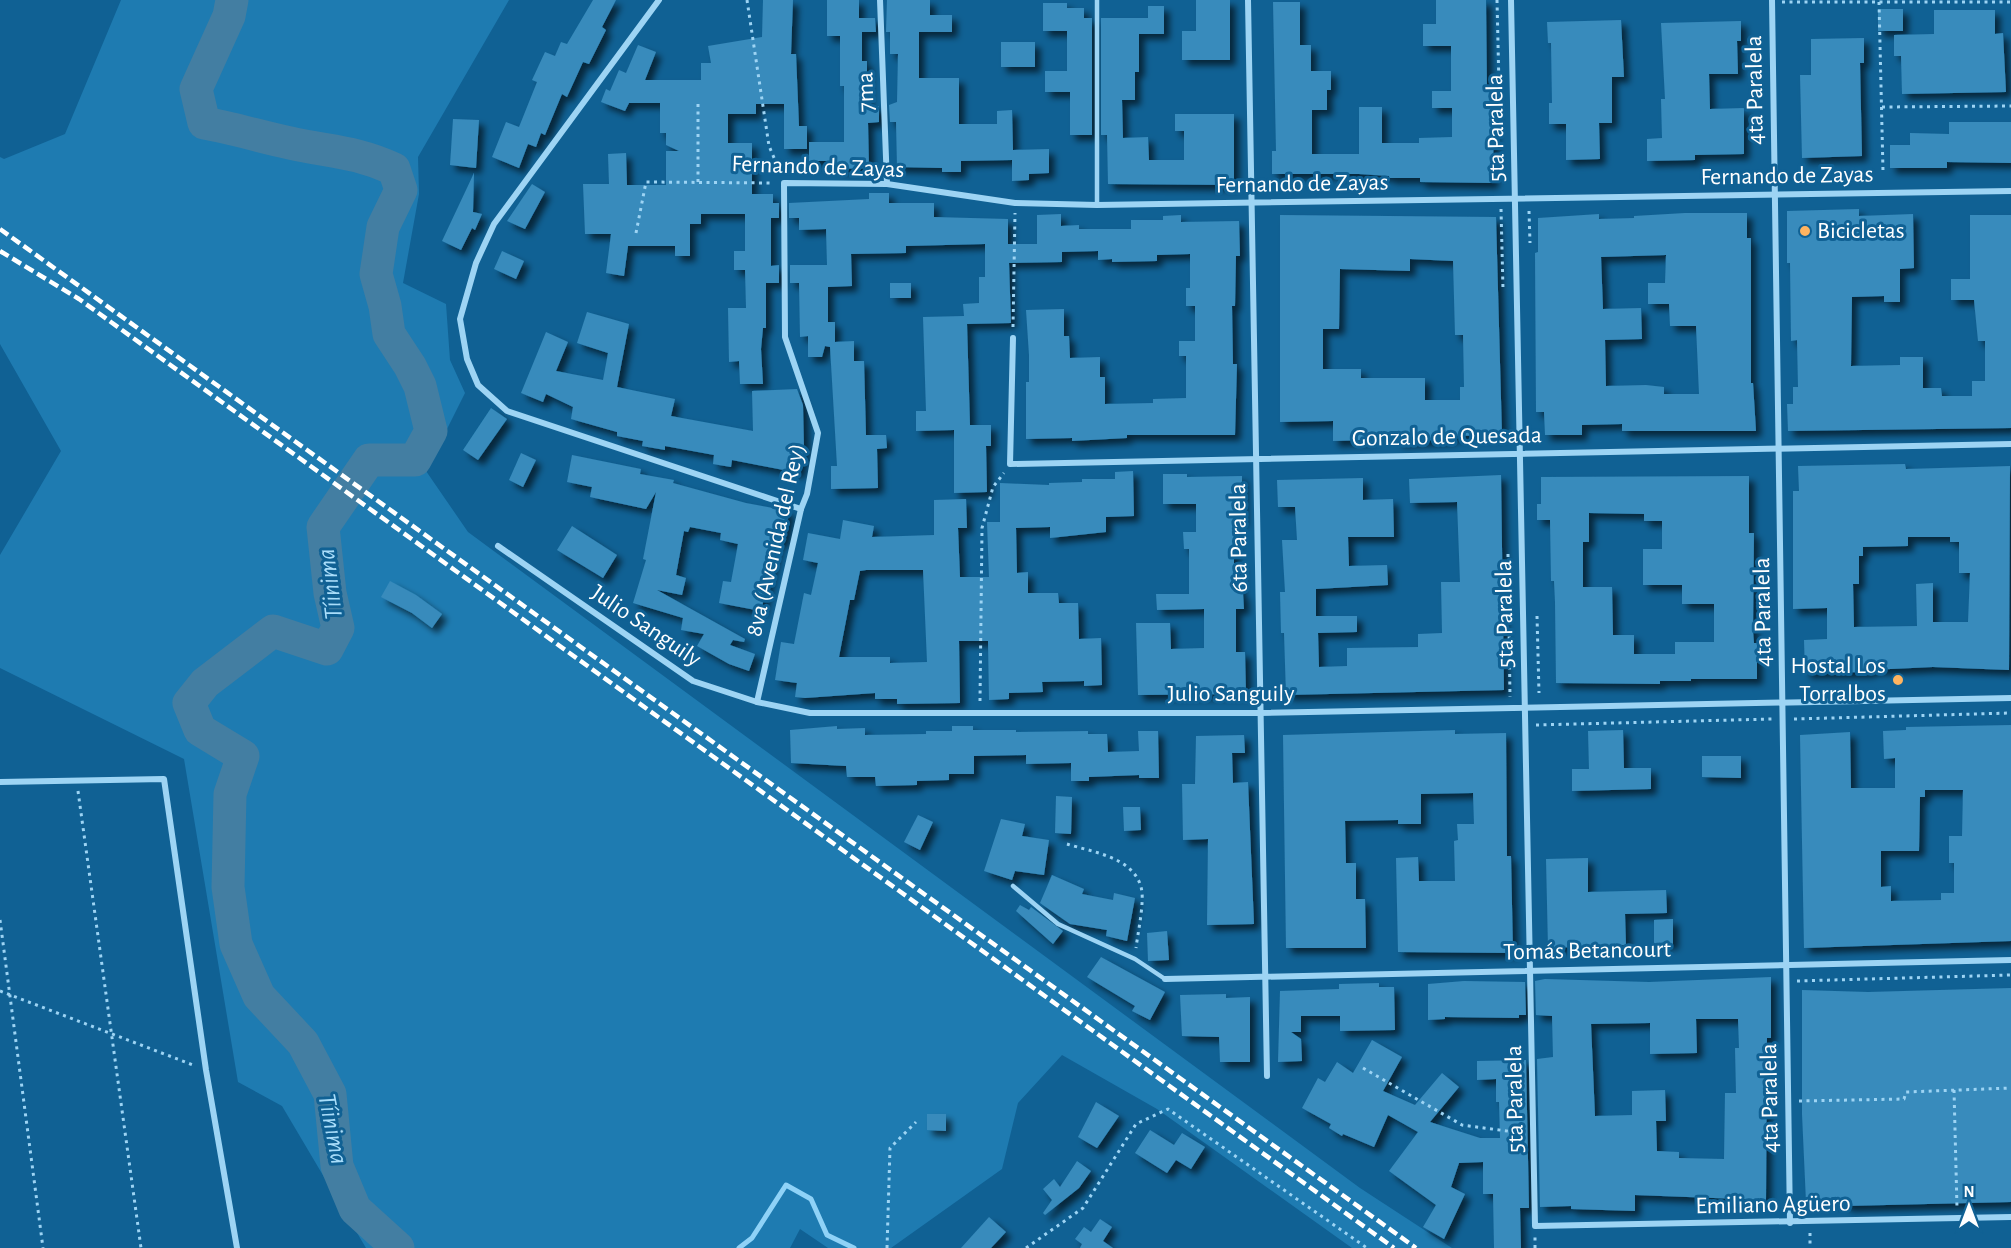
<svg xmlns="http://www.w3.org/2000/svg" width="2011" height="1248" font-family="'Alegreya Sans',sans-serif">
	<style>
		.green { fill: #1e7bb1 }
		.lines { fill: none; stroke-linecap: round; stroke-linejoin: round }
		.stream { stroke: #8fd2f7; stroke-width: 5 }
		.river { stroke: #437ea2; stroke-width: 33 }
		.building { fill: #388bbc; fill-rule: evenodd; filter: url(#shadow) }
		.path { stroke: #9dd4f4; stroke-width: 3; stroke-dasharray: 3 4.5; stroke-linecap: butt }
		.lane { stroke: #9dd4f4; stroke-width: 4.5 }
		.street { stroke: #9dd4f4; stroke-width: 6 }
		.rail { stroke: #fff; stroke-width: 4.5; stroke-dasharray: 10 4.5; stroke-linecap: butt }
		.poi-dot { fill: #ffb460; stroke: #106194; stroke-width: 2 }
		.labels { text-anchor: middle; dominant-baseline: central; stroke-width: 6; stroke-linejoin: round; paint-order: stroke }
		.street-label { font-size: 24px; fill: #fff; stroke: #106194 }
		.poi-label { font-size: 24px; fill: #fff; stroke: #106194; text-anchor: start }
		.water-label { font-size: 26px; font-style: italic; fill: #a9ddfa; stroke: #106194 }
	</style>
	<defs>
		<filter id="shadow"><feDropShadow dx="5.5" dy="5.5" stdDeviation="3" flood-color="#0009"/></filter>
	</defs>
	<rect width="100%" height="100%" fill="#106194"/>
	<polygon class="green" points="121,0 509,0 418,157 419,194 403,283 446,304 450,360 465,393 426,471 468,532 1360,1188 1452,1248 1352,1248 1157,1109 1062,1055 1018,1103 1002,1169 891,1248 828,1248 800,1229 790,1248 366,1248 282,1106 238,1082 184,759 0,668 0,555 61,451 0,344 0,157 4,159 65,134"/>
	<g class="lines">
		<polyline class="stream" points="739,1248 752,1238 786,1185 811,1199 827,1235 854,1248"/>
		<path class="river" d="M232,0L229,16L196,89L204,123C233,128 261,137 290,143C330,152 355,151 394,169L401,190L383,227L376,274L385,306L389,334L410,366L420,386L431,431L415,460H369L323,527L330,593L338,628L327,649L273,631L205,683L189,703L200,730L243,756L230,794L228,887L236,944L259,996L303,1043L330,1094L337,1166L355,1209L398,1248"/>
	</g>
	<g class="building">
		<polygon points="593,0 616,0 602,27 606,30 589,64 583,62 567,97 562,94 545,135 541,133 536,147 528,144 519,168 492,157 506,122 519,127 537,82 532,80 545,52 555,56 561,42 567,44"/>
		<polygon points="763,0 793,0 791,54 796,54 799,126 807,126 807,149 784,149 784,104 756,104 756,114 728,114 728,143 752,143 752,194 773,194 773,203 779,203 779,218 771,218 771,266 779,265 779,283 766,283 766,328 763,328 761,349 763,384 740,384 739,361 729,362 728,308 746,308 745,270 734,270 734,251 745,251 745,214 701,214 701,224 690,224 690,256 675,256 675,246 628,246 624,276 606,273 611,234 585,234 583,184 609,184 608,154 626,153 627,185 666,185 666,151 679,151 666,145 666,133 660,133 660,103 629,103 625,111 601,102 606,89 610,91 619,70 626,73 638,45 656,52 645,80 701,80 701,63 711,63 708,46 762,37"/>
		<polygon points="827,0 859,0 859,18 875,18 876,32 862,32 862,61 867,61 867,106 879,106 879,122 868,123 869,168 838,169 837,161 809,161 809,142 844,142 844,86 840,86 840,36 827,36"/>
		<polygon points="887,0 930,0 930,15 952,15 952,32 919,32 919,78 959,78 959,124 997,124 997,111 1012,110 1013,150 1049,149 1049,173 1029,174 1029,180 1012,181 1012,160 961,161 961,172 942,172 942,168 897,167 896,122 890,122 889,105 897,102 898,54 890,54 890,32 886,32"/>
		<polygon points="1196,0 1230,0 1230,60 1182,60 1182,31 1196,31"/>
		<polygon points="1436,0 1486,0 1487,91 1494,91 1493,183 1420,182 1420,178 1389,178 1389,176 1359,174 1272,174 1272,151 1276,151 1273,2 1300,2 1300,45 1311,45 1311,71 1331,71 1331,90 1327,90 1327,110 1312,110 1312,154 1359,154 1359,107 1382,107 1382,143 1419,143 1419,138 1452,137 1452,108 1432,108 1432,91 1451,91 1451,46 1423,46 1423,24 1436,24"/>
		<polygon points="1043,3 1067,3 1067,8 1084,8 1084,18 1092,18 1092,135 1070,135 1070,92 1045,92 1045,71 1067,71 1067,31 1043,31"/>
		<polygon points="1148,6 1164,6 1164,34 1139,34 1139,72 1135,72 1135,100 1122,100 1123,138 1148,137 1149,160 1184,160 1184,131 1175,131 1175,114 1234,114 1234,185 1108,184 1107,135 1101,135 1101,18 1148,18"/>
		<rect x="1878" y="9" width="25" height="22"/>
		<polygon points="1934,10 1995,10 1995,34 2003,33 2006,92 1902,94 1901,56 1894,56 1894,35 1934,34"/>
		<polygon points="1621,20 1624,77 1612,77 1612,123 1599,123 1600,159 1566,160 1566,124 1549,124 1549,103 1552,103 1551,43 1548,43 1547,22"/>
		<polygon points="1741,21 1741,41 1737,41 1738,74 1709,74 1710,109 1744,108 1744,154 1695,155 1695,160 1647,161 1647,139 1662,138 1661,99 1665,99 1661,23"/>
		<polygon points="1864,38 1864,63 1860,63 1862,156 1802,158 1800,75 1811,75 1811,39"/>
		<rect x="1001" y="42" width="34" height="25"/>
		<polygon points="453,119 479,120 476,168 450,165"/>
		<polygon points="1949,122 2011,122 2011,163 1947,162 1947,168 1890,168 1890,145 1910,145 1910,133 1949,134"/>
		<polygon points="474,173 473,212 482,214 475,230 472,228 461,250 442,241"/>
		<polygon points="532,184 545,192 525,229 507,221"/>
		<polygon points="869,193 889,193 889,203 934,203 934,217 1008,219 1008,244 1037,244 1037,215 1061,214 1061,226 1079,225 1079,229 1131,229 1131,220 1163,220 1163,216 1181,215 1181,222 1239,221 1240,256 1236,256 1235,306 1232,306 1233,364 1237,364 1235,435 1127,435 1127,438 1072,441 1072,438 1026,439 1026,382 1029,382 1029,355 1026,310 1064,309 1064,336 1069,336 1070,358 1100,357 1100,377 1105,377 1105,404 1153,403 1153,399 1186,398 1186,356 1179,356 1179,341 1195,341 1195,306 1186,306 1186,288 1190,288 1190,254 1157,255 1157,261 1112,262 1112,259 1098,260 1098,251 1062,252 1062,262 1009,263 1011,323 967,324 970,425 991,425 991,446 986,446 987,492 954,493 954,430 916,431 916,411 926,411 923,317 964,316 963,304 979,303 979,277 985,277 985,244 906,246 906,253 851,254 852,286 828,287 828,322 835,322 835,342 854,341 854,361 864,361 866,435 886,435 887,448 877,449 878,488 831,489 831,466 837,466 830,347 825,346 822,357 808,357 808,336 800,337 799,283 790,283 790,265 827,265 826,229 799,230 799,218 789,218 789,203 869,199"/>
		<polygon points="1859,209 1859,216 1913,214 1914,268 1900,269 1900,302 1884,302 1884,296 1852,297 1851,366 1900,365 1900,357 1923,357 1923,388 1941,388 1942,396 1972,396 1972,381 1985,381 1985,341 1978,341 1974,300 1951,300 1951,279 1970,279 1970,215 2011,215 2011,428 1788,431 1787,404 1793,404 1793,387 1798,387 1797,340 1791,341 1790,263 1787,263 1787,211"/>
		<path d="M1685,213H1747V238H1751V383H1753L1756,431H1622V424L1582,425V435H1545L1544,412H1536L1535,253L1538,252V218L1599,214V219L1634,218V216ZM1666,255L1665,283H1648V304H1669L1670,326H1696L1699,394H1664V387L1646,385L1606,386L1605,340L1642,339L1641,308L1603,309L1601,257Z"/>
		<path d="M1280,215L1496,217L1502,435L1451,436V439L1397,442V432L1370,433V440L1333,441V421L1280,422ZM1410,259L1453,261L1455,335H1463L1464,387H1460V400H1425V378H1361V369H1323V329H1339L1340,269L1410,271Z"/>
		<polygon points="502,251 524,261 516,279 494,269"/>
		<rect x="890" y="283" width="21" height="15"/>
		<polygon points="587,312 629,324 617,387 675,399 671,416 753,431 752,391 797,389 803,405 804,449 799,473 732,460 731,467 713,464 714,455 665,446 665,450 642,446 643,441 617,436 617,432 571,419 573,407 546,394 543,402 521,393 546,332 568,342 556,371 603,380 608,353 577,343"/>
		<polygon points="491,408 507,419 478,460 463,450"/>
		<polygon points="521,453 536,460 523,487 509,480"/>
		<polygon points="572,455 641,469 640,474 674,480 673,483 746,503 789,511 783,542 778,541 761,611 719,603 723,581 731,582 738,544 720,540 721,533 690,527 688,532 684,531 676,575 686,578 682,595 657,590 745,639 744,642 733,640 730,645 755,654 749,671 729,664 697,646 704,634 681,630 683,618 633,603 646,560 643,559 656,492 646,509 590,497 592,487 567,482"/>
		<path d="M1905,464L1906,469L2010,466L2009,670L1933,667L1870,670V672L1805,673L1804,640L1827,639V608L1793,609V491H1799L1798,466ZM1908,537H1950V542H1959V573H1970L1968,622H1933V583L1916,584L1917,626L1854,627L1853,584H1859V556H1863V547L1908,546Z"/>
		<path d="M1133,471L1134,516L1106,517V532L1050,538V527L1016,528L1017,573L1028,572V593H1058L1059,603H1078L1079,639L1101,638L1102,685L1084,686V681L1042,682L1043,692L1009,693V699L989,700L988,641H959L960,703L897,704V699H875V693L805,698L795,697L797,683L775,680L781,642L794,644L804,593L811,595L818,563L803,560L808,533L840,539L843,520L874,526L872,537L934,535V500L966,499L967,528H958L960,577H989L987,522H1000V483L1049,485V483L1082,482V479H1115V472ZM866,570H923L927,662L890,663V657H839L850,600H854L860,571Z"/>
		<polygon points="1163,474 1187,474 1187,477 1242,476 1242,522 1234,522 1234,563 1240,563 1240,593 1243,593 1244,609 1236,609 1236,652 1245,652 1246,694 1138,695 1136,623 1170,623 1171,649 1204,648 1204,609 1157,610 1156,594 1189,594 1189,549 1184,549 1183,532 1196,532 1196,504 1163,504"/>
		<polygon points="1501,475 1504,690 1286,695 1284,633 1281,633 1280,592 1285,592 1282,540 1297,540 1295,507 1278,507 1277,480 1363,478 1363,500 1393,499 1394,537 1348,537 1349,566 1387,565 1388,585 1316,589 1316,616 1357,616 1357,632 1318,633 1319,667 1347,666 1347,648 1418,647 1418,634 1442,633 1441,582 1460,582 1457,502 1410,503 1409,479"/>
		<path d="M1749,476V533H1754L1753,631L1754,643H1757V679H1691V681H1660V684L1556,683L1555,602L1554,581H1551L1550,520H1537V504H1541V477ZM1589,513L1644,514V521H1662V549H1643V585H1682V604H1714V642H1675V654H1634V635H1613L1612,587H1583V542H1589Z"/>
		<polygon points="572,526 617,555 603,578 557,550"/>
		<polygon points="390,581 416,595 442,614 432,628 412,613 381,597"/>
		<path d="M2011,725V941L1804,948L1800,735L1850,732L1851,788H1895V758L1884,759L1883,731L1906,730V727ZM1925,790H1963L1962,836H1949V863H1954V893H1941V900L1891,901V886L1881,887V851H1919L1920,797H1925Z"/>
		<polygon points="837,726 837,729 865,728 865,735 926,734 926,731 952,731 952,726 973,726 973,730 1016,730 1016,732 1088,731 1088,734 1107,734 1108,752 1139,751 1138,731 1158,731 1159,778 1139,778 1139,775 1089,777 1089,781 1071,781 1071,763 1026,764 1026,755 974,756 974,774 949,774 949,780 917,781 917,785 876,786 875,777 847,777 846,766 791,763 790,730"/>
		<polygon points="1455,730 1455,734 1506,733 1507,856 1511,856 1513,953 1398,952 1396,858 1418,857 1419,881 1455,881 1454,841 1458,840 1457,824 1474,824 1473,793 1421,794 1421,824 1398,824 1398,820 1345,821 1346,863 1356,863 1356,899 1365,899 1366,948 1286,948 1283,735"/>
		<polygon points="1623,730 1624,768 1651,768 1651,789 1572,791 1572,769 1589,769 1588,731"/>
		<polygon points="1244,735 1245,753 1232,753 1233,783 1248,782 1254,924 1207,925 1208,839 1183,840 1182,784 1195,784 1196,736"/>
		<polygon points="1702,756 1741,756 1741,778 1702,777"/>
		<polygon points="1056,796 1072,797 1071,834 1055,833"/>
		<polygon points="1123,807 1140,807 1141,830 1124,831"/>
		<polygon points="918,815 933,822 920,850 904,842"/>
		<polygon points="1001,819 1025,824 1022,836 1049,840 1044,875 1015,871 1012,880 984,871"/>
		<polygon points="1588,858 1588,892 1666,890 1667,913 1625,914 1626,945 1548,948 1546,859"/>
		<polygon points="1052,875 1084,889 1082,894 1113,900 1114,893 1135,898 1127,941 1106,936 1107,930 1070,924 1040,903"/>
		<polygon points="1020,905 1029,910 1031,907 1063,931 1053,944 1016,911"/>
		<polygon points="1673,919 1673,944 1654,944 1654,920"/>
		<polygon points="1167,931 1169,960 1148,961 1147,933"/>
		<polygon points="1101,957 1165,992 1150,1020 1132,1011 1135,1006 1087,977"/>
		<path d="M1771,977V1038H1767L1766,1200L1635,1195V1211L1571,1209V1206L1540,1207L1537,1059L1553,1057L1552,1016L1536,1015L1535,981L1545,979L1649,982ZM1696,1019H1738L1739,1048H1735L1736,1093H1725L1724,1159L1679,1158V1152L1657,1151L1656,1121H1666L1665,1090L1632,1091V1115L1595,1116L1591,1024L1650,1023V1054L1697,1053Z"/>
		<polygon points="1464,981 1525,982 1526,1015 1519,1015 1519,1018 1445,1017 1445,1019 1428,1020 1428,984"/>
		<polygon points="1379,983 1379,987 1394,987 1395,1030 1340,1031 1340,1016 1301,1016 1301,1032 1291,1032 1301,1039 1302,1061 1278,1062 1280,991 1339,989 1339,984"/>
		<polygon points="2011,988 2011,1202 1845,1206 1845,1202 1806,1202 1802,1114 1802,990 1868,992"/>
		<polygon points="1226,994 1226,998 1250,997 1250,1062 1220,1062 1219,1037 1182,1036 1180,995"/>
		<polygon points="1372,1040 1402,1057 1383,1091 1415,1105 1442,1073 1459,1087 1430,1122 1480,1138 1500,1138 1499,1102 1496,1102 1496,1079 1477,1080 1477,1061 1526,1060 1529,1208 1520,1208 1521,1248 1494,1248 1493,1194 1483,1194 1483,1162 1459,1163 1451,1187 1465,1194 1444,1239 1423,1227 1436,1205 1389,1171 1418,1132 1388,1115 1374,1147 1343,1134 1342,1136 1329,1128 1331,1124 1302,1108 1318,1078 1325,1082 1337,1062 1353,1073"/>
		<polygon points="1096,1102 1119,1116 1097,1148 1078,1137"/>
		<polygon points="927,1114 946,1114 946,1131 927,1130"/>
		<polygon points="1150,1130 1174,1145 1182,1133 1205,1147 1191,1169 1176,1160 1167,1173 1135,1153"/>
		<polygon points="1077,1161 1091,1171 1079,1188 1045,1215 1043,1213 1052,1200 1043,1189 1054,1179 1060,1187"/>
		<polygon points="989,1217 1006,1232 991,1248 961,1248"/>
		<polygon points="1100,1219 1112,1227 1103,1241 1113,1248 1080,1248 1082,1244 1075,1239 1084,1227 1091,1232"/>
	</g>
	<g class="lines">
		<g class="path">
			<polyline points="747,0 769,146 781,174"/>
			<polyline points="1497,0 1500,130"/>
			<polyline points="1782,2 2011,2"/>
			<polyline points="1879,2 1883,171"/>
			<polyline points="1882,107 2011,106"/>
			<polyline points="698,182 698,101"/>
			<polyline points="1501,209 1503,289"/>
			<polyline points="1529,211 1530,243"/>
			<polyline points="636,233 646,182 772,183"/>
			<polyline points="1013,327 1015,213"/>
			<polyline points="1508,554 1510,697"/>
			<polyline points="1537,616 1539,693"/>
			<polyline points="980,701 982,528 993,487 1004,473"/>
			<polyline points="1794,719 2011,713"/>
			<polyline points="1536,725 1772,719"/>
			<polyline points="78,791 141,1248"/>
			<path d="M1067,844C1092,852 1133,857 1141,887C1145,900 1138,932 1136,948"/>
			<polyline points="0,920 43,1248"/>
			<polyline points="1797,981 2011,975"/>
			<polyline points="0,991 193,1065"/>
			<polyline points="1363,1068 1462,1125 1522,1133"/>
			<polyline points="1954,1090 1957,1208"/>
			<polyline points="1799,1101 1904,1099 1906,1092 2011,1088"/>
			<polyline points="1810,1233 1810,1248"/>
			<polyline points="887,1248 890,1148 916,1122"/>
			<polyline points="1026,1248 1083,1208 1136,1124 1168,1109 1367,1248"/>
			<polyline points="1535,1248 1535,1237"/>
		</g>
		<g class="lane">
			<polyline points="1097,205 1097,0"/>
			<polyline points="1013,886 1058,924 1135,959 1165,979"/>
		</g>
		<g class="street">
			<polyline points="659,0 494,224 476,263 460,319 467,359 478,385 507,411 801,509"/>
			<polyline points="880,0 887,184"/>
			<polyline points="1248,0 1267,1076"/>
			<polyline points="1511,0 1535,1226 2011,1217"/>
			<polyline points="1772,0 1790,1223"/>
			<polyline points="1013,338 1010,464 2011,444"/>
			<polyline points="498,546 693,681 757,702 810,713 1260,713 2011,698"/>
			<polyline points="757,702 801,509 807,494 818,433 785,337 784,183 887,184 1015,203 1097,205 2011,191"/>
			<polyline points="0,782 164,779 206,1070 237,1248"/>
			<polyline points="1165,979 2011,960"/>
		</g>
		<g class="rail">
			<polyline points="0,229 1416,1248"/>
			<polyline points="0,251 79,299 1394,1248"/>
		</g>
	</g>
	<g class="poi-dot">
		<circle cx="1805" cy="231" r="6"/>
		<circle cx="1898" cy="680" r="6"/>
	</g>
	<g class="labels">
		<g class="street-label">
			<text transform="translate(1755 90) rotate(-91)">4ta Paralela</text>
			<text transform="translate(866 92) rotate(-92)">7ma</text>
			<text transform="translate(1496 128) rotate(-91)">5ta Paralela</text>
			<text transform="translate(818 167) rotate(2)">Fernando de Zayas</text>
			<text transform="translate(1787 176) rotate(-1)">Fernando de Zayas</text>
			<text transform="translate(1302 184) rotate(-1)">Fernando de Zayas</text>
			<text transform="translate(1447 437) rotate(-1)">Gonzalo de Quesada</text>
			<text transform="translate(1239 538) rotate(-91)">6ta Paralela</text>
			<text transform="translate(776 540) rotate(-77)">8va (Avenida del Rey)</text>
			<text transform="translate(1763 612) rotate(-91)">4ta Paralela</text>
			<text transform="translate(1505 614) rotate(-91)">5ta Paralela</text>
			<text transform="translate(646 626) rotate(34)">Julio Sanguily</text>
			<text x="1231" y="694">Julio Sanguily</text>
			<text transform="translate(1587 951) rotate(-1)">Tomás Betancourt</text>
			<text transform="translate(1770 1098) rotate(-91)">4ta Paralela</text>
			<text transform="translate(1515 1099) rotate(-91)">5ta Paralela</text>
			<text transform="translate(1773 1205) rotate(-1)">Emiliano Agüero</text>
		</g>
		<g class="poi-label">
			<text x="1817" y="231">Bicicletas</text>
			<text x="1886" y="666" text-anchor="end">Hostal Los<tspan x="1886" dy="28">Torralbos</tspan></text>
		</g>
		<g class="water-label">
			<text transform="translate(330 584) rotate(-97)">Tíinima</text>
			<text transform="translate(333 1129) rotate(79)">Tíinima</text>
		</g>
	</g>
	<g transform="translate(1969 1206)" stroke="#106194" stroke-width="4.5" paint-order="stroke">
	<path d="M0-4.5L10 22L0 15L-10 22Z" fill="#ffffff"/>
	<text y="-9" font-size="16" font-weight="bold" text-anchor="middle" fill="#ffffff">N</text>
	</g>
</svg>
